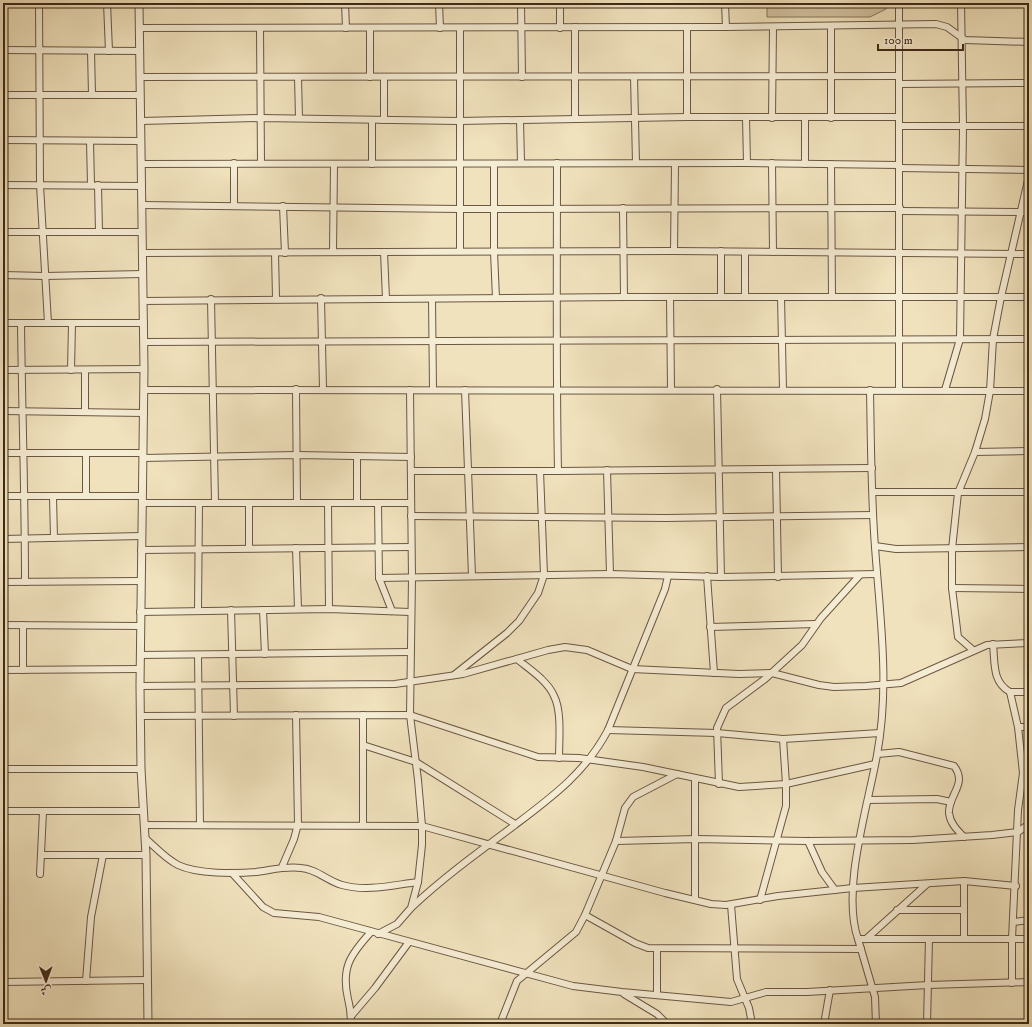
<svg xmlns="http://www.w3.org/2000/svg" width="1032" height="1027" font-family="'IM FELL DW Pica',Amiri,serif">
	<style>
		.green { fill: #d2c3a1; stroke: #88765d }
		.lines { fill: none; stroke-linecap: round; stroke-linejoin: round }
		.minor-casing { stroke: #6b5742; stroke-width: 8 }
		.tertiary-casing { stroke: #6b5742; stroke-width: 9 }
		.minor { stroke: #f5ecd4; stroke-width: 6 }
		.tertiary { stroke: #f5ecd4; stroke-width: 7 }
	</style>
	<rect width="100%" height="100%" fill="#f0e2bd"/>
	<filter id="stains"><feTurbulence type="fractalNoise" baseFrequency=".005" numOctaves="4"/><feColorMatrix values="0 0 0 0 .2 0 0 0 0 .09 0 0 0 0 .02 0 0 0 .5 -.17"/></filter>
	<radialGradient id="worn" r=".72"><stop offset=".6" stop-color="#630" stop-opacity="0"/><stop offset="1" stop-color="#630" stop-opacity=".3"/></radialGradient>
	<polygon class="green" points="767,3 886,3 886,9 870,17 767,17"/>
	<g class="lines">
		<defs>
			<g id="minor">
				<polyline points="39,3 40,185 48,323"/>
				<polyline points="107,3 109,51"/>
				<polyline points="345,3 346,28"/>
				<polyline points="439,3 440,28"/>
				<polyline points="521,3 522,77"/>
				<polyline points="560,3 560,28"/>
				<polyline points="725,3 726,27"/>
				<polyline points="575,27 575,119"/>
				<polyline points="687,27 687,117"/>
				<polyline points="831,27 831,118"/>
				<polyline points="139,28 726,27 936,24 947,27 965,40 1029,42"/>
				<polyline points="370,28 370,77"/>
				<polyline points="460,28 460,251"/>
				<polyline points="260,29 261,163"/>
				<polyline points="3,50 140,51"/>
				<polyline points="91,51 92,95"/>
				<polyline points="140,77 899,76"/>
				<polyline points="298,77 299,118"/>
				<polyline points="634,77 636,163"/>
				<polyline points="899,84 1029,83"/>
				<polyline points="3,95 140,95"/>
				<polyline points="746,118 747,163"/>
				<polyline points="772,118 773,27"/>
				<polyline points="805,118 805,164"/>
				<polyline points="372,120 372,164"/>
				<polyline points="384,120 384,77"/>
				<polyline points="520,120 521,163"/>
				<polyline points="141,121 260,118 459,121 687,117 899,117"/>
				<polyline points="899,126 1029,126"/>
				<polyline points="3,140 141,141"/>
				<polyline points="90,141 91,185"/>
				<path d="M557,163C557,266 556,369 558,471"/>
				<polyline points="772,163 773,252"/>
				<polyline points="141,164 747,163 899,165"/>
				<polyline points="494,164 494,252 496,298"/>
				<polyline points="831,164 832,297"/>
				<polyline points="899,168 1029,170"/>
				<polyline points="3,185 142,186"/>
				<polyline points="98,185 99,232"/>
				<polyline points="142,205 460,209 900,208"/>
				<polyline points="234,206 234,163"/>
				<polyline points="283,206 285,253"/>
				<polyline points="623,208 624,297"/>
				<polyline points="900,211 1029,212"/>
				<polyline points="3,232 142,232"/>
				<polyline points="674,251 675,164"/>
				<polyline points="721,251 721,297"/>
				<polyline points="333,252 334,164"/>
				<polyline points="384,252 386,299"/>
				<polyline points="142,253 674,251 1029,254"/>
				<polyline points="275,253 276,298"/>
				<polyline points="3,275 45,276 143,274"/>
				<polyline points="670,297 671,389"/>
				<polyline points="745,297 745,252"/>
				<polyline points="781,297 783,390"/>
				<polyline points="321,298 323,389"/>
				<polyline points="211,299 215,503"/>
				<polyline points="432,299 433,390"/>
				<polyline points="143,301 624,297 1029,297"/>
				<polyline points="3,323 144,323"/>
				<path d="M21,323C22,410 25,496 25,582"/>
				<polyline points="144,342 1029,339"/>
				<polyline points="3,370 144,369"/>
				<polyline points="71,370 72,323"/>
				<polyline points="296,389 297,503"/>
				<polyline points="717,389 721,577"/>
				<polyline points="144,390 1029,391"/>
				<polyline points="465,390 472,576"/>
				<path d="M870,390C871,443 871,495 875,547C880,617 890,685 877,755C868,806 841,890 858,939H1029"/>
				<polyline points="899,390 899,3"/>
				<polyline points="945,390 960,339 963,127 961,3"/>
				<polyline points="3,411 144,413"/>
				<polyline points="85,412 85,370"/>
				<polyline points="975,452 1029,451"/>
				<polyline points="3,453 143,453"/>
				<polyline points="143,458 297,455 411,457"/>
				<polyline points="776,469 778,577"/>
				<polyline points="607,470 610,574"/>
				<polyline points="411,471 558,471 872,468"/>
				<polyline points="873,492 1029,492"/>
				<polyline points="3,496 142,496"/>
				<polyline points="86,496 86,453"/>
				<polyline points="53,497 54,538"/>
				<polyline points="142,503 411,503"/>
				<polyline points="328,503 329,609"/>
				<polyline points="357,503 357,456"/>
				<polyline points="378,503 379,578 392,611"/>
				<polyline points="411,516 666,518 873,515"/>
				<polyline points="3,539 142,536"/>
				<polyline points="875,546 896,549 1029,547"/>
				<polyline points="249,548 249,503"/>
				<polyline points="296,548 298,609"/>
				<polyline points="141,550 411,547"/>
				<polyline points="707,576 714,673"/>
				<polyline points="379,578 610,574 721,577 877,574"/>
				<polyline points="3,582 141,581"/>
				<polyline points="952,588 1029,589"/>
				<polyline points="198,610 199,503"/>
				<polyline points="231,610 234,716"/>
				<polyline points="263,610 265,654"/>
				<polyline points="140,612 329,609 410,612"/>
				<polyline points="3,625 140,626"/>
				<polyline points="23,625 23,670"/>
				<polyline points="710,627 816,624"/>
				<path d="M993,644C995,663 992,682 1010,692L1018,727L1023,773L1018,810L1012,939V983"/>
				<polyline points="973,650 958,637 952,588 952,549 958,493 975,452 985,419 990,391 993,339 1001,297 1029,176"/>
				<polyline points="140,655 410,652"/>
				<polyline points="198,655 200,825"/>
				<path d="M517,659C529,669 548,681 554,696C562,711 559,741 559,758"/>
				<polyline points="3,670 140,669"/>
				<polyline points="454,675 507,633 519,621 538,593 544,575 540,471"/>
				<polyline points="140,686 395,684 463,674 548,650 565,647 587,650 632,669 739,674 772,673 819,685 834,687 866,686 901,683 987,645 1029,643"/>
				<polyline points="1010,692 1029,692"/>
				<polyline points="141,716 410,715 538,757 579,758 643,767 739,787 786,784 875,764"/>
				<polyline points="1018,727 1029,727"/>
				<polyline points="608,730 717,733 783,739 880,733"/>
				<polyline points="363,745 416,762 515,824"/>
				<path d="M878,754L899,752L954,766C968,784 948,795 949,813C950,823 957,830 964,837"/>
				<polyline points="3,769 141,769"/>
				<polyline points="719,784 717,728 726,708 765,679 802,645 821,618 860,575"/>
				<polyline points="868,800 937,799 951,802"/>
				<polyline points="3,811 143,811"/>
				<polyline points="363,824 363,715"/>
				<polyline points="144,825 422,826 665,893 711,904 726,905 778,896 853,888 964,881 1016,886"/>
				<path d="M145,838C155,847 166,859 178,865C197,874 235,874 256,872C272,870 285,866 301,868C317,869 327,881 342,885C367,892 393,885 418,882"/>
				<polyline points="616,841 696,839 808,841 913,840 992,835 1018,832 1029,824"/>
				<polyline points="808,841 822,872 835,890"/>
				<polyline points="41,855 146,855"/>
				<polyline points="282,867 294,839 298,824 296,715"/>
				<polyline points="232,873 263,907 274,913 319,917 573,986 622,992 731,1002 766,992 807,992 928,985 1029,982"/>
				<polyline points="40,874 43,812"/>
				<polyline points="695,900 695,779"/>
				<polyline points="760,900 786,806 786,784 783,739"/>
				<polyline points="731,905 737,979 749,1008 752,1024"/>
				<path d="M412,907C444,877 480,851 515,825C552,797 586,772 608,730L665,589L668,576"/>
				<polyline points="897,910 964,910"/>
				<polyline points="585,915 635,943 648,948 861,949"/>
				<polyline points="1014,922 1029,920"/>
				<polyline points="378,934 397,924 411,908 418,882 422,845 422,826 418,780 410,715 412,578 410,390"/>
				<polyline points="858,939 875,997 876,1024"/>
				<polyline points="866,939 927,884"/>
				<polyline points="964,939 964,881"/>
				<polyline points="657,949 657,995"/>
				<polyline points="86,981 91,917 103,855"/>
				<polyline points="3,982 147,980"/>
				<polyline points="624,994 657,1014 667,1024"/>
				<polyline points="352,1015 375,988 409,942"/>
				<path d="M350,1024C352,1015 350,1008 348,999C341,968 350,955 371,932"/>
				<polyline points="500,1024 517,981 576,932 585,915 616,841 625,808 633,797 677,774"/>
				<polyline points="824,1024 830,990"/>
				<polyline points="927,1024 929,939"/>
			</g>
			<polyline id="tertiary" points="139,3 144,369 140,686 141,769 146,855 148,1024"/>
		</defs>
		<use href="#minor" class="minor-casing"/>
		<use href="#tertiary" class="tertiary-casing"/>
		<use href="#minor" class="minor"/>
		<use href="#tertiary" class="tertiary"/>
	</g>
	<rect width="1032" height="1027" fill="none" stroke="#f0e2bd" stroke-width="16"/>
	<rect x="4" y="4" width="1024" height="1019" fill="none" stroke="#3f2919" stroke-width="2"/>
	<rect x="8" y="8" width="1016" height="1011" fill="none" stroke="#3f2919"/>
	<g transform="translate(46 981) rotate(179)" stroke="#f5ecd4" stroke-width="3" paint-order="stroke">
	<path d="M0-3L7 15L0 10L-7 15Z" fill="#3f2919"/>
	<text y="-6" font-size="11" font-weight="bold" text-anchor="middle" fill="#3f2919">ش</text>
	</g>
	<path d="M878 44v6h85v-6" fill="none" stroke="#3f2919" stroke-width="2"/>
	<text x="884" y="44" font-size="12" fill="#3f2919" stroke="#f5ecd4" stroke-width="3" paint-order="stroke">100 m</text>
	<rect width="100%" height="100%" filter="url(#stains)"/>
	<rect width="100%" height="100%" fill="url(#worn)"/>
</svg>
